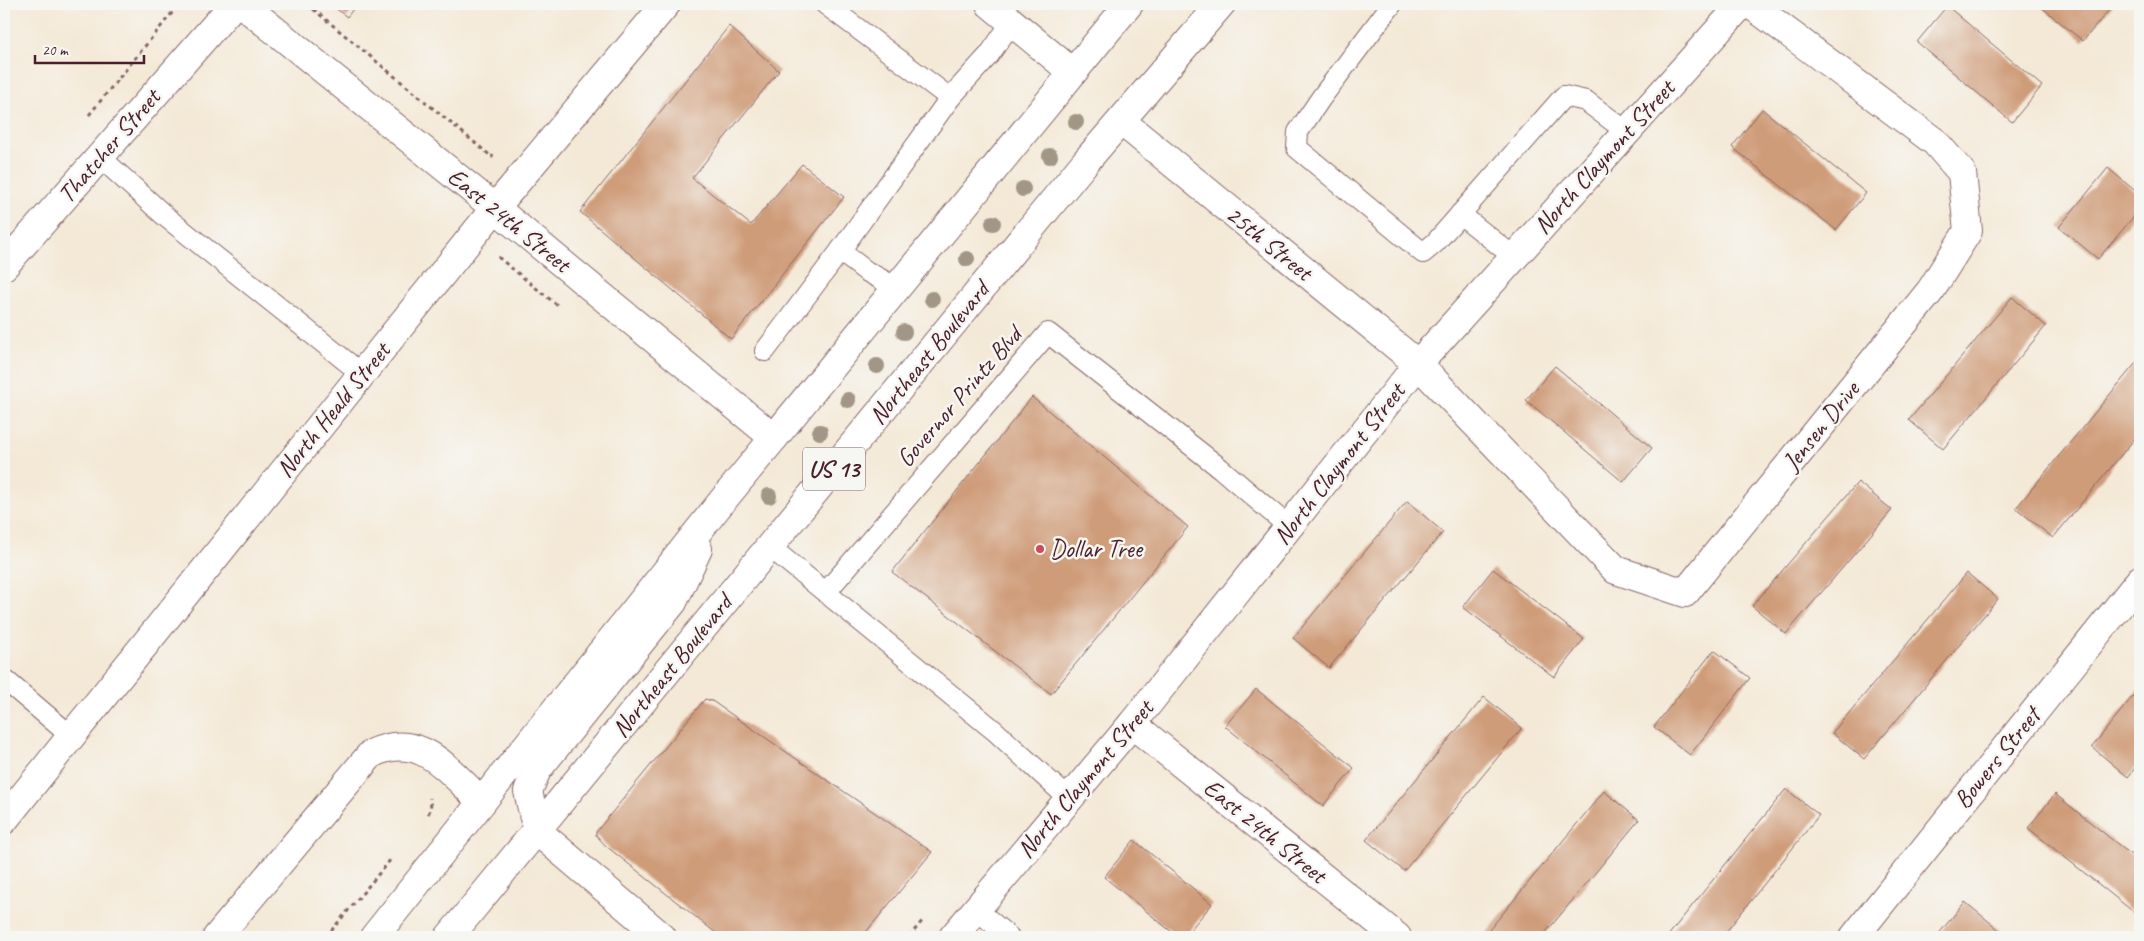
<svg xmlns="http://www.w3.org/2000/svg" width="2144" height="941" font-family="Caveat,sans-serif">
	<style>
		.building { fill: #cf9c79 }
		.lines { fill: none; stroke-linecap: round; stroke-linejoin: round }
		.service-casing { stroke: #866667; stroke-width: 22 }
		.minor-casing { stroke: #866667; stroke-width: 30 }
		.primary-casing { stroke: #866667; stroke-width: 30 }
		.path { stroke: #866667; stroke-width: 3; stroke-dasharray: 4 4; stroke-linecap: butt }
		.service { stroke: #fff; stroke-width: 20 }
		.minor { stroke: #fff; stroke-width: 28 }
		.primary { stroke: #fff; stroke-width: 28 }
		.tree { fill: #a29686 }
		.poi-dot { fill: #d1495b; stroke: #f6f6f2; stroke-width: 2 }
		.labels { text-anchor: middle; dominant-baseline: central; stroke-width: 5; stroke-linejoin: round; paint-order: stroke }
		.shield { fill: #f6f6f2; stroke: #7e6067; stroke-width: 1 }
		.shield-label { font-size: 24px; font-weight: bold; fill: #4a1f2b }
		.street-label { font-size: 25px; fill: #4a1f2b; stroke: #f6f6f2 }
		.poi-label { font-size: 25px; fill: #4a1f2b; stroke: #f6f6f2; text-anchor: start }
	</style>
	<rect width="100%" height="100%" fill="#f6f6f2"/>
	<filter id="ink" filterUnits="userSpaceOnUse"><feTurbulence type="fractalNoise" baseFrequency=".02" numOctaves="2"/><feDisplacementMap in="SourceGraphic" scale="10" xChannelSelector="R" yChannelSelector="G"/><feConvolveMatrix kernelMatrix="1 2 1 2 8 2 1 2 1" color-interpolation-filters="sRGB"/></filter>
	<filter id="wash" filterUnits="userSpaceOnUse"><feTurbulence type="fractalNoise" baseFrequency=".0096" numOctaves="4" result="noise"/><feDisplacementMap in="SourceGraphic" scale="20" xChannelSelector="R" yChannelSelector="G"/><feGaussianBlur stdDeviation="1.12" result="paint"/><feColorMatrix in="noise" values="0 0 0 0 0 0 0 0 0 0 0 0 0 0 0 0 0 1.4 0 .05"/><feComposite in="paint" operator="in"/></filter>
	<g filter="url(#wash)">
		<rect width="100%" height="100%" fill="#f4e9d7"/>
		<g id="blocks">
			<g class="building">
				<polygon points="330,4 357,4 347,17"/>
				<polygon points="2042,4 2114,4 2083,41 2040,6"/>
				<polygon points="1947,6 2042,86 2012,122 1917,42"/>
				<polygon points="729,26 779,71 692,178 751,225 802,164 844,197 731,339 580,212"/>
				<polygon points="1762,109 1866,193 1836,230 1732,147"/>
				<polygon points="2108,168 2140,195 2140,209 2098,259 2059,227"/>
				<polygon points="2012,297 2046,326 1943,449 1909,420"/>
				<polygon points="2140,358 2140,432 2053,538 2016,508"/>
				<polygon points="1555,366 1652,448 1623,482 1526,400"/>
				<polygon points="1032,397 1188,527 1051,694 892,572"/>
				<polygon points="1858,482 1892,510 1786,634 1752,606"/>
				<polygon points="1407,501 1443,532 1329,668 1293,638"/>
				<polygon points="1493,569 1584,639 1554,677 1463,607"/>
				<polygon points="1967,573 1998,599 1864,759 1832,733"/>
				<polygon points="1714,650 1750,678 1690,755 1654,727"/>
				<polygon points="2140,687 2140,762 2128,777 2092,747"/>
				<polygon points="1256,689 1354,768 1323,806 1225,726"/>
				<polygon points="1484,697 1522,728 1404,871 1366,840"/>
				<polygon points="705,699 712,701 932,852 862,937 721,937 606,846 596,835 596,832"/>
				<polygon points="1786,789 1819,815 1722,937 1667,937"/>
				<polygon points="1604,791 1639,820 1542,937 1488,937 1485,935"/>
				<polygon points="2055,794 2140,862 2140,917 2028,828"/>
				<polygon points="1134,840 1212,904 1184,937 1178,937 1104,877"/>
				<polygon points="1965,902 2008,937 1936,937"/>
			</g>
		</g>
	</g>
	<g filter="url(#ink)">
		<use href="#blocks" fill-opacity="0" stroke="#866667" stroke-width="1"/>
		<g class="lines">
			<defs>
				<g id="service">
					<polyline points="1392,4 1321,98 1298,132 1297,148 1423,253 1435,243 1564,96 1586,101 1627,132"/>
					<polyline points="950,98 989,55 1012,22"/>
					<polyline points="100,157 166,217 362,374"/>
					<polyline points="1460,214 1514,257"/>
					<polyline points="840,251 866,271 897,288"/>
					<polyline points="765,351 840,251 950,98 825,4"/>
					<polyline points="770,547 995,731 1069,799"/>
					<polyline points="826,592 1048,333 1220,468 1289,527"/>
					<polyline points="4,679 71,736"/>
					<polyline points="976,909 1009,937"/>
				</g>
				<g id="minor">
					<polyline points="242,4 495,208 774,438"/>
					<polyline points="990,4 1072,72"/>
					<polyline points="1121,121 1418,364 1616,570 1685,593 1931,290 1968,231 1962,173 1935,142 1750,4"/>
					<polyline points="4,266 234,4"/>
					<polyline points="1132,724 1397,937"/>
					<polyline points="4,820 495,208 666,4"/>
					<polyline points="537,831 662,937"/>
					<path d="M217,937L371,754C421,729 448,771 482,802"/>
					<polyline points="953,937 1132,724 1418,364 1742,4"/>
					<polyline points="1854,937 2140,580"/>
				</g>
				<g id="primary">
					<polyline points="537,831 528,791 537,770 673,602 698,549"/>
					<polyline points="374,937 719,505 1129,4"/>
					<polyline points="449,937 1087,160 1221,4"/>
				</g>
			</defs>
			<use href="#service" class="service-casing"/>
			<use href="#minor" class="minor-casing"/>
			<use href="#primary" class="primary-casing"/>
			<g class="path">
				<polyline points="307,4 492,157 493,155"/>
				<polyline points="89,115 176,8 172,4"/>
				<polyline points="498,257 557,305"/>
				<polyline points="428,814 431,808 430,798"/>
				<polyline points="326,937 391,859"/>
				<polyline points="909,937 923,920"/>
			</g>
			<use href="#service" class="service"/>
			<use href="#minor" class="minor"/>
			<use href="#primary" class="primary"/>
		</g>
		<g class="tree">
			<circle cx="1076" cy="122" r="8"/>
			<circle cx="1050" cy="156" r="8"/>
			<circle cx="1023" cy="189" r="8"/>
			<circle cx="993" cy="223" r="8"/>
			<circle cx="967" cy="259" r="8"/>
			<circle cx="932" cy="299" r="8"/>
			<circle cx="904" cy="332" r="8"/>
			<circle cx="877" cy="366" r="8"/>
			<circle cx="848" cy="400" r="8"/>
			<circle cx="820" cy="432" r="8"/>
			<circle cx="769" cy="496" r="8"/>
		</g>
	</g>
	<circle class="poi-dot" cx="1040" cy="549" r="5"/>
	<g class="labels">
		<rect class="shield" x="803" y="447.5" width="62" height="43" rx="4"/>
		<g class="shield-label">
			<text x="834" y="469">US 13</text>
		</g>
		<g class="street-label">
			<text transform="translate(109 146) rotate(-49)">Thatcher Street</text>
			<text transform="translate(1604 157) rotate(-48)">North Claymont Street</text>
			<text transform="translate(509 220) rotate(39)">East 24th Street</text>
			<text transform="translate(1269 243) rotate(39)">25th Street</text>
			<text transform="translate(929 353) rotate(-51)">Northeast Boulevard</text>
			<text transform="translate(959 397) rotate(-49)">Governor Printz Blvd</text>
			<text transform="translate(333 410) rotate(-51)">North Heald Street</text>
			<text transform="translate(1821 426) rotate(-51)">Jensen Drive</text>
			<text transform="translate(1339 464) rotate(-52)">North Claymont Street</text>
			<text transform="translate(672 666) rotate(-51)">Northeast Boulevard</text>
			<text transform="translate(1997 758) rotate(-51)">Bowers Street</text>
			<text transform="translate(1085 779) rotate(-50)">North Claymont Street</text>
			<text transform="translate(1265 831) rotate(39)">East 24th Street</text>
		</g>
		<g class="poi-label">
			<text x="1050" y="549">Dollar Tree</text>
		</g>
	</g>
	<rect width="2144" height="941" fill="none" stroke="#f6f6f2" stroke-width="20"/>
	<path d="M35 55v8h109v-8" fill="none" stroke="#4a1f2b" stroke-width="2.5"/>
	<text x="42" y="55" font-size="15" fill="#4a1f2b" stroke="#f6f6f2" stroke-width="4" paint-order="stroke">20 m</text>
</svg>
